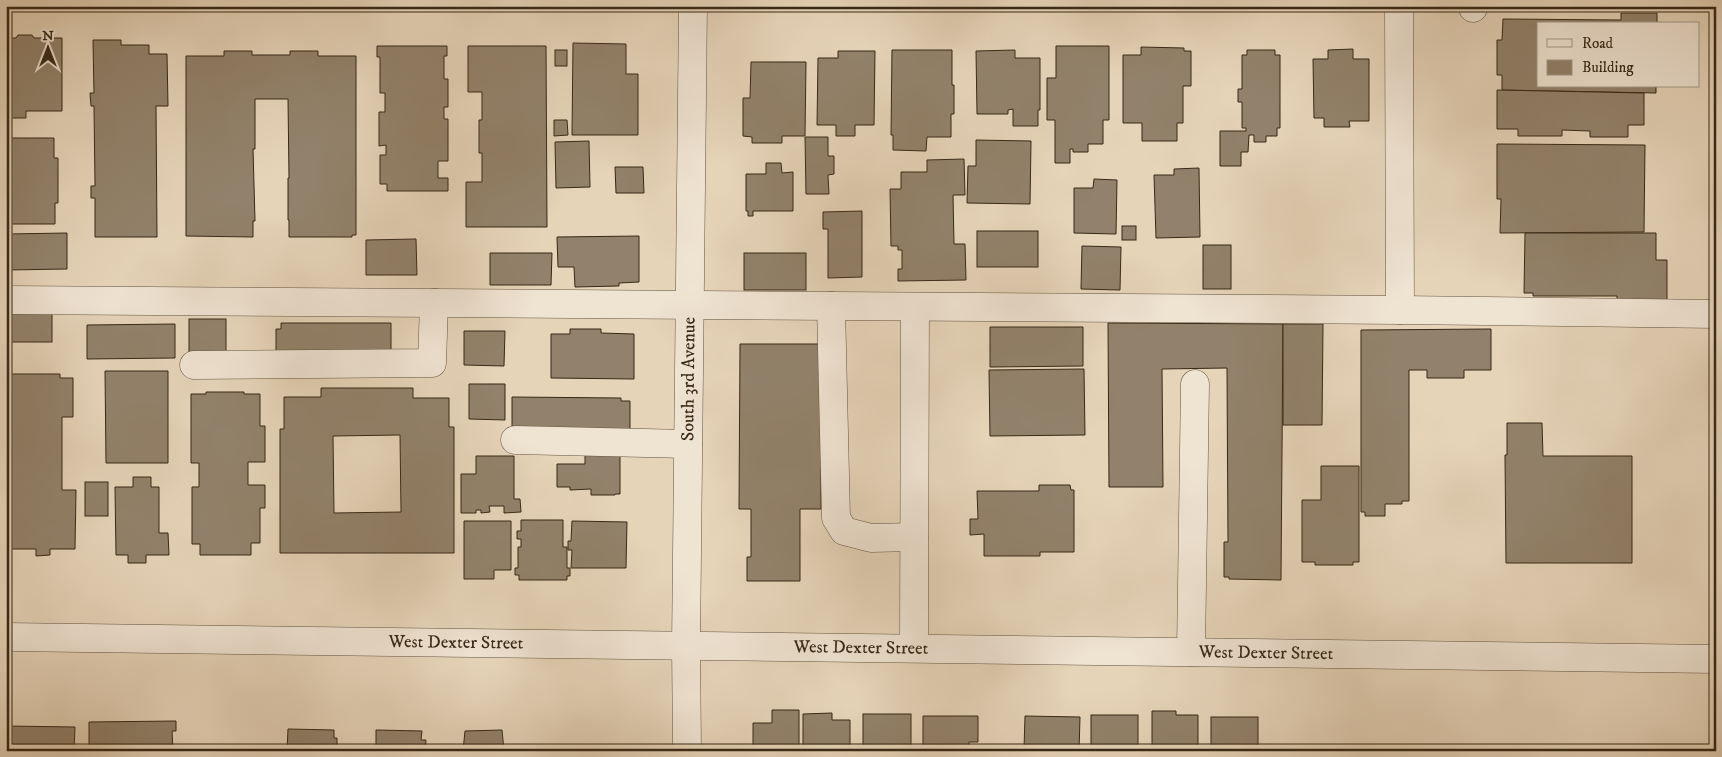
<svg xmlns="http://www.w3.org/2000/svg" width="1722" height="757" font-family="'IM FELL DW Pica',serif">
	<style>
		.building { fill: #92826b; stroke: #372917; fill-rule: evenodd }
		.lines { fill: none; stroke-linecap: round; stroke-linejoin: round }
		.minor-casing { stroke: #635440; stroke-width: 29 }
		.minor { stroke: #efe3d2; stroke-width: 28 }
		.labels { text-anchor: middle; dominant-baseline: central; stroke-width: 5; stroke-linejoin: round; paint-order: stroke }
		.street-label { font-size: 18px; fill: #372917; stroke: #efe3d2 }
	</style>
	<rect width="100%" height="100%" fill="#e6d4b9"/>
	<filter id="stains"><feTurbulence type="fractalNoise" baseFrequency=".004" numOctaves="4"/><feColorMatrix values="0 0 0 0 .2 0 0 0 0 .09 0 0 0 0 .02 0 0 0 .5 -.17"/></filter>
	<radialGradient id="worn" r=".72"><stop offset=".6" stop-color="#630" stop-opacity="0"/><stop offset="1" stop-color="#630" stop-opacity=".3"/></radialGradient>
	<g class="building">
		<polygon points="1621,13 1657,13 1657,24 1538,24 1538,86 1656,86 1656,93 1502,90 1502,75 1497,75 1497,40 1502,40 1503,19 1621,20"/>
		<polygon points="18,35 32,35 34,38 62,38 62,111 26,111 26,118 6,118 6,38 16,38"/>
		<polygon points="93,40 121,40 121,45 149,45 149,54 167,54 168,106 156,106 157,237 95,237 95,198 91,198 91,186 95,186 94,106 91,106 90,93 94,93"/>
		<polygon points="573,43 626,44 626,74 638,74 638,135 572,135"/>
		<polygon points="377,46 447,46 447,56 444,56 444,79 448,79 448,107 444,107 444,119 448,119 448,161 438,161 438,178 448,178 448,191 387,191 387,184 380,184 380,155 386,155 386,145 379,146 379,112 385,112 385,93 380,93 380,57 377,57"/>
		<polygon points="468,46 546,46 547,227 466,227 466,182 482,182 482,153 479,153 479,120 482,120 482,92 468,92"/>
		<polygon points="1056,46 1109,46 1109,120 1103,120 1103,144 1088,144 1088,152 1073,152 1073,149 1070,149 1070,163 1055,163 1055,120 1047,120 1047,78 1056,78"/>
		<polygon points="1141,47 1184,48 1184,51 1191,51 1191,86 1183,86 1183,123 1177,123 1177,141 1142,141 1142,123 1123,123 1123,55 1141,55"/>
		<polygon points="1353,49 1353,59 1369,59 1369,121 1349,121 1350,127 1324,127 1324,118 1314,118 1313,59 1328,59 1328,50"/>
		<rect x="555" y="50" width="12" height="16"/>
		<polygon points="892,50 952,50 952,85 954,85 954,114 951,114 951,137 927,137 926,151 893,150 893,135 891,135"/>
		<polygon points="1015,50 1015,58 1040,58 1040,110 1038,110 1038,126 1013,126 1013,109 1008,110 1008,114 977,114 976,51"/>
		<polygon points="1247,50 1275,50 1275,55 1280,55 1280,128 1277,128 1277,136 1266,136 1266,142 1254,142 1254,135 1249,135 1248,152 1241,152 1241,166 1220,166 1220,131 1246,131 1246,128 1242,128 1242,102 1238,102 1238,89 1242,89 1242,55 1247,55"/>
		<polygon points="224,51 252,51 252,55 290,55 290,51 318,51 318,56 356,56 356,235 352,235 352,237 289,237 289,220 288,220 288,178 289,178 288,99 255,99 255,149 253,149 255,221 253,221 253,237 186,236 186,56 224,56"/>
		<polygon points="838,51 875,51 874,125 855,125 855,136 836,136 836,125 817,125 818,58 838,58"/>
		<polygon points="751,62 806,62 805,136 782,136 782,143 752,143 752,137 743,136 743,98 750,98"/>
		<polygon points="1497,90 1644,93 1644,125 1628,125 1628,137 1590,137 1590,131 1562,130 1562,136 1518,136 1518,129 1497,129"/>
		<polygon points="554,120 567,120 568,135 554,136"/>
		<polygon points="805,137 828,137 828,156 834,156 834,174 828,175 829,194 806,194"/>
		<polygon points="6,138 54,138 54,158 58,158 58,203 55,203 55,224 6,224"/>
		<polygon points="976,140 1031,141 1030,204 967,203 968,166 976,166"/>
		<polygon points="589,141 590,187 556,188 555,142"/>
		<polygon points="1497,144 1645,145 1644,232 1500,233 1501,199 1497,199"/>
		<polygon points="964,159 965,195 953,195 954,244 965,244 966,280 898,281 898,269 902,269 902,250 898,250 898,246 891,246 890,189 901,189 901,172 927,172 927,160"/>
		<polygon points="766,163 781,163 782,173 793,172 793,211 753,211 753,216 748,216 748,211 746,211 746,174 766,174"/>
		<polygon points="615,167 643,167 644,193 616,193"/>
		<polygon points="1199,168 1200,237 1156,238 1154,175 1174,175 1174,169"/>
		<polygon points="1094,179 1117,180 1116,234 1074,233 1074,188 1093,188"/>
		<polygon points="862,211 862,277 828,278 828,229 823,229 823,212"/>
		<rect x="1122" y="226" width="14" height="14"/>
		<rect x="977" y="231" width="61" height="36"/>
		<polygon points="67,233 67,269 6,270 6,234"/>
		<polygon points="1525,233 1656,233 1656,260 1667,260 1667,301 1617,300 1617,296 1533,296 1533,293 1524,293"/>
		<polygon points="639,236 639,282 619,283 619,286 575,287 574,267 558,267 557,237"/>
		<polygon points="416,239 417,275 366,275 366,240"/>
		<rect x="1203" y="245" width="28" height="44"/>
		<polygon points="1082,246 1121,247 1120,290 1081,289"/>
		<polygon points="490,253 552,253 551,285 490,285"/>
		<rect x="744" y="253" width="62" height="37"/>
		<rect x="6" y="310" width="46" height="32"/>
		<rect x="189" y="319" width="37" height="37"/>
		<polygon points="281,323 391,323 391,356 276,353 276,329 281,329"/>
		<polygon points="1108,323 1283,324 1281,580 1229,579 1229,577 1224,577 1224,542 1228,542 1227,368 1162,369 1163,487 1109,487"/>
		<polygon points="175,324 175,358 87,359 87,325"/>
		<polygon points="1283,324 1323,324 1322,425 1283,425"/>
		<polygon points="990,327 1083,327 1083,366 990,367"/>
		<polygon points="570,329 601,329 601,333 634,334 634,379 551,378 551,334 570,334"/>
		<polygon points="1491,329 1491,370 1464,370 1464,378 1427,378 1427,370 1409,370 1409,501 1402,501 1402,504 1385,504 1385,516 1365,516 1365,512 1361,512 1361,330"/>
		<polygon points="464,331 505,331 504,366 464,365"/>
		<polygon points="740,344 821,344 821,509 800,509 800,581 747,581 747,557 751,557 751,509 739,509"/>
		<polygon points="1084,369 1085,435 990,436 989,370"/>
		<polygon points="105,371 168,371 168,463 106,463"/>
		<polygon points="6,374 60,374 60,378 73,378 73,417 62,417 62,490 76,490 75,549 50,549 50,555 36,556 36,549 6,549"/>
		<polygon points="469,384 505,384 505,420 469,419"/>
		<path d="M321,388H413V398H449V427H454V553H280V429H284V397H321ZM400,435L401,512L334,513L333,436Z"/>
		<polygon points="206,392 244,392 244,394 260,394 260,426 265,426 265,462 248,462 248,485 265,485 265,508 260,508 260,543 251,543 251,555 200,555 200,544 192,544 192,487 199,487 199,463 191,463 191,394 206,394"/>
		<polygon points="512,397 621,398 621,401 630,401 630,433 512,435"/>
		<polygon points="1507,423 1542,423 1543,456 1632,456 1632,563 1506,563 1505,455 1507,455"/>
		<polygon points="585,455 620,455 620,494 615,494 615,495 591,495 591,489 570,490 570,487 557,487 557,464 585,464"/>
		<polygon points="476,456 514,456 514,499 520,499 521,512 504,513 504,506 489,506 490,512 481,513 481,510 476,510 476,513 461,513 461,474 476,474"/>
		<polygon points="1321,466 1359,466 1359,562 1353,562 1353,565 1315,565 1315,562 1302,562 1302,500 1321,500"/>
		<polygon points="133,477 151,477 151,487 159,487 159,533 168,533 169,555 146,555 146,563 128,563 128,555 116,555 115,487 133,487"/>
		<rect x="85" y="482" width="23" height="34"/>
		<polygon points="1039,485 1070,485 1071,490 1074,490 1074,552 1040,552 1040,556 984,556 984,534 970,535 970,519 978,519 977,491 1039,491"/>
		<polygon points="521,520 563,520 563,547 567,547 567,568 570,568 570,576 567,576 567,580 519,580 519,575 515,575 515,568 518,568 518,547 521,547 521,539 517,539 517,531 521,531"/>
		<polygon points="464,521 511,521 511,570 494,570 494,579 464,579"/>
		<polygon points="572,521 627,522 626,568 571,568 572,550 568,550 568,541 571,541"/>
		<polygon points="772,710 799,710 799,751 753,751 753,723 772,723"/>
		<polygon points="1152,711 1176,711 1176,715 1198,715 1198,751 1152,751"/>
		<polygon points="832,713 832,720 850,720 850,751 803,751 803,714"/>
		<rect x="863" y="714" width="48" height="37"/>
		<rect x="1091" y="715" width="47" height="36"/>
		<polygon points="923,716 978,716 978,742 969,742 969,751 923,751"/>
		<polygon points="1025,716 1080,717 1079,751 1032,751 1032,749 1024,749"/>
		<rect x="1211" y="717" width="47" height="34"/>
		<polygon points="176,721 176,731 172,731 173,751 89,751 89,722"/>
		<polygon points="6,726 75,727 74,751 6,751"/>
		<polygon points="288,729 334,730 334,738 337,738 337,751 287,751"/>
		<polygon points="376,730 422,731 421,740 426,740 425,751 376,751"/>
		<polygon points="502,730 504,751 463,751 465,731"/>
		<polygon points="253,746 253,751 203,751 203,747"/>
		<rect x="603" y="746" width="15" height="5"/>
	</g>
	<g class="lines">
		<defs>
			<g id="minor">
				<polyline points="1399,6 1400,310"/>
				<polyline points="1473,6 1473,8"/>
				<polyline points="6,300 1400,310 1716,314"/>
				<polyline points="831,306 836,518 844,531 871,538 914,537"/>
				<polyline points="194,365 432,363 434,303"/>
				<polyline points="515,440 688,444"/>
				<path id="s1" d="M6,637L1716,659"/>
				<polyline points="914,648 915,307"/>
				<polyline points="1191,652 1195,384"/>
				<path id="s2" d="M687,751L686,645L693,6"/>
			</g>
		</defs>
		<use href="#minor" class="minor-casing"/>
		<use href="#minor" class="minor"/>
	</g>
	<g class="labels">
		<g class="street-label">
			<text stroke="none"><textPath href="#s2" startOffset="372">South 3rd Avenue</textPath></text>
			<text stroke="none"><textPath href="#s1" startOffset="450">West Dexter Street</textPath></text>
			<text stroke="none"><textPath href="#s1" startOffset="855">West Dexter Street</textPath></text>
			<text stroke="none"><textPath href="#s1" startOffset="1260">West Dexter Street</textPath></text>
		</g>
	</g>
	<rect width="1722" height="757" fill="none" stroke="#e6d4b9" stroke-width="25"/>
	<rect x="8" y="8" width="1707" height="742" fill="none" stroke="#372917" stroke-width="2.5"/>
	<rect x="12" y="12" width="1697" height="732" fill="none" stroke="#372917"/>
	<rect x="1537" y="22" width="162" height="65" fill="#efe3d2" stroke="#a59987"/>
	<rect x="1547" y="39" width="25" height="8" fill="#efe3d2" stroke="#a59987"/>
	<text x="1582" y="48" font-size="15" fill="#372917">Road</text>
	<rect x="1547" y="60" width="25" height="15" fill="#92826b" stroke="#a59987"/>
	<text x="1582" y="72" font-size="15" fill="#372917">Building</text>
	<g transform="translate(48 48)" stroke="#efe3d2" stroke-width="4" paint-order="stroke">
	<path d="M0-4L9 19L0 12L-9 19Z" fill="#372917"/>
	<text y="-8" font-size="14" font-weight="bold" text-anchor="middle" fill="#372917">N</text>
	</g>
	<rect width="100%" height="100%" filter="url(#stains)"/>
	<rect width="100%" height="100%" fill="url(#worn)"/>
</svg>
